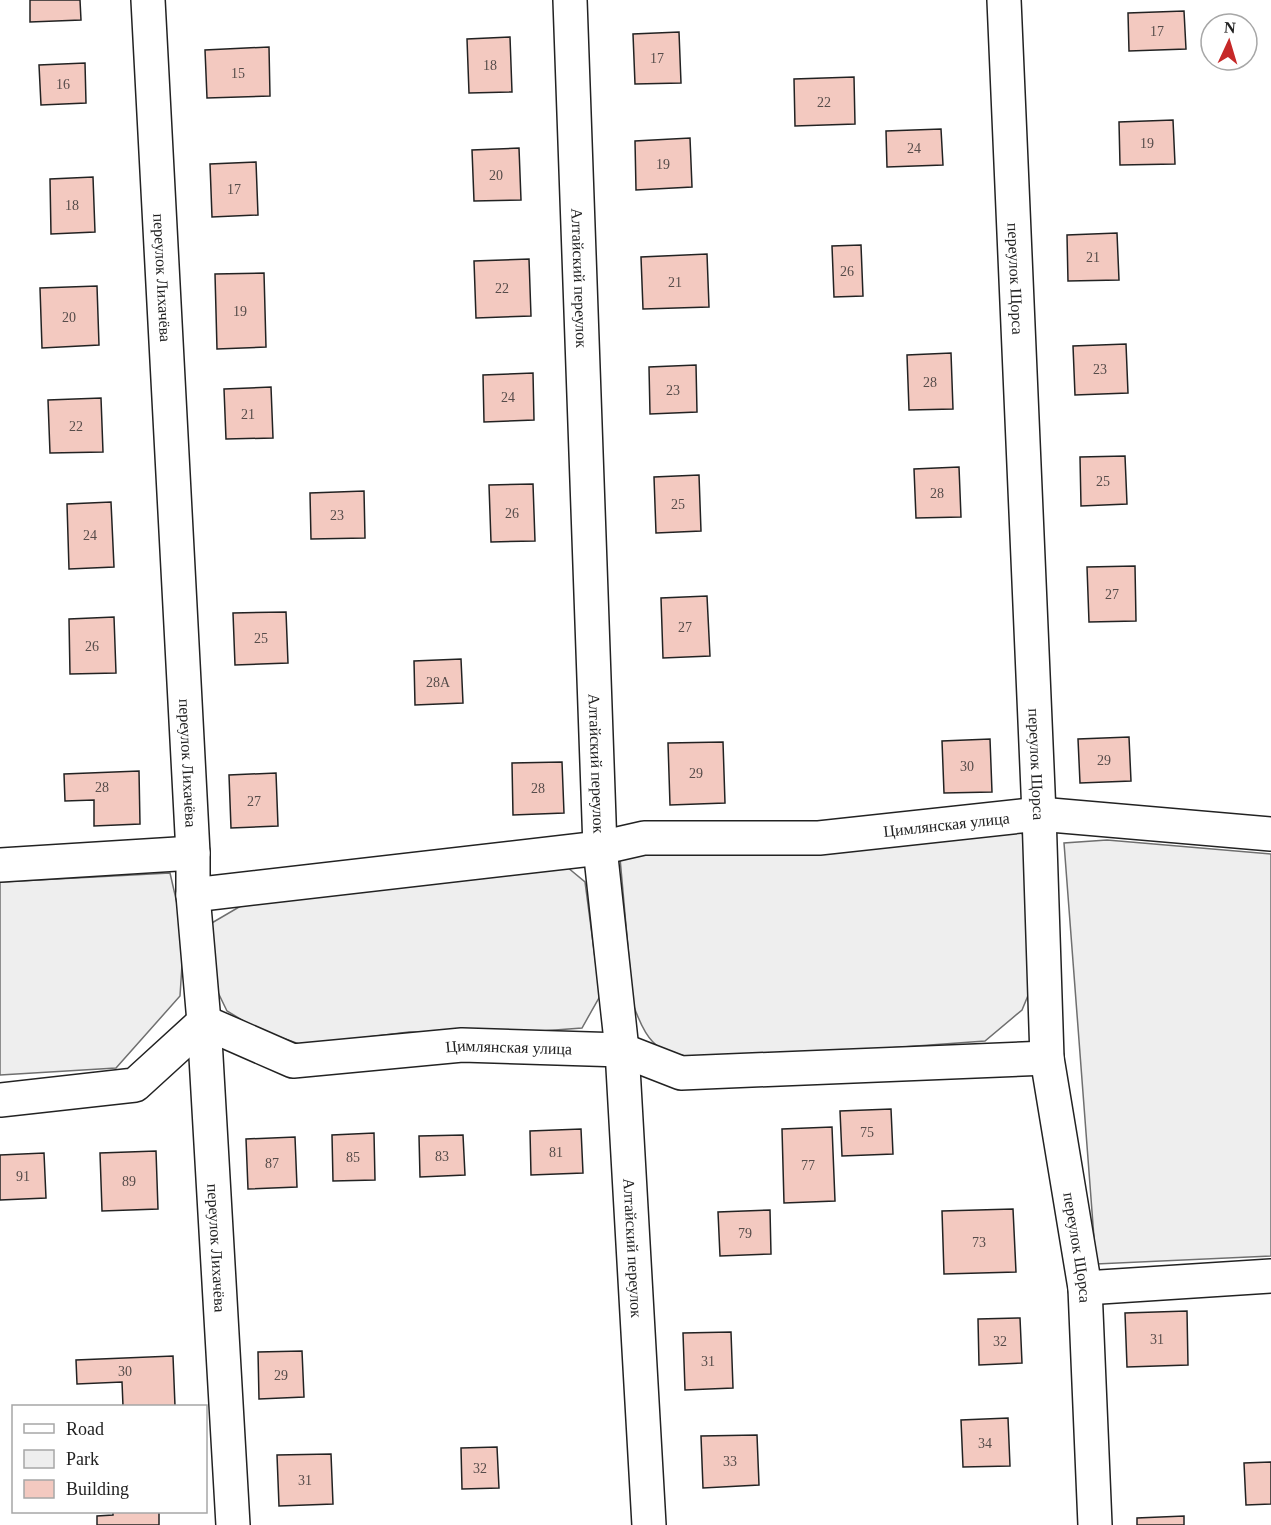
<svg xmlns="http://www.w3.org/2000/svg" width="1271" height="1525" font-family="Georgia,serif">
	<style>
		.green { fill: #eee; stroke: #6f6f6f; stroke-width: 1.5 }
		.building { fill: #f3c9c0; stroke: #222; stroke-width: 1.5 }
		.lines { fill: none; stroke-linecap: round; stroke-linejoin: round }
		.street-casing { stroke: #222; stroke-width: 36 }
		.street { stroke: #fff; stroke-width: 33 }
		.labels { text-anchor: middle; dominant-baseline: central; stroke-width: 4.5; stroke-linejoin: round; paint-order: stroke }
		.number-label { font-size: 14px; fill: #564c4a }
		.street-label { font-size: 16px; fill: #222; stroke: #fff }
	</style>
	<rect width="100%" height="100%" fill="#fff"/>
	<g class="green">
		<path d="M1018,824L1026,843L1034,981L1022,1010L985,1041L712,1061C663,1055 650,1052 633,1004L620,858L649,844Z"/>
		<polygon points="1107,840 1271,854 1271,1256 1096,1264 1064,843"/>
		<polygon points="567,867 585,882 600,996 582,1028 501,1034 409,1032 302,1045 257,1029 227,1011 213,982 210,924 251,900"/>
		<polygon points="170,873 184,934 180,996 116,1068 0,1075 0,882"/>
	</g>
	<g class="building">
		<polygon points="30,0 80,0 81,20 30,22"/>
		<polygon points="1184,11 1186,49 1129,51 1128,13"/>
		<polygon points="679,32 681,83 635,84 633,34"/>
		<polygon points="510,37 512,92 469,93 467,39"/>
		<polygon points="269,47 270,96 207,98 205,50"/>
		<polygon points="85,63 86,103 41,105 39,65"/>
		<polygon points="854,77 855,124 795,126 794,79"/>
		<polygon points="1173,120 1175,164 1120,165 1119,122"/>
		<polygon points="941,129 943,165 887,167 886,131"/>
		<polygon points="690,138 692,187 636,190 635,141"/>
		<polygon points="519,148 521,200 474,201 472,150"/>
		<polygon points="256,162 258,215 212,217 210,164"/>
		<polygon points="93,177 95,232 51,234 50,179"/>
		<polygon points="1117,233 1119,280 1068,281 1067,235"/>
		<polygon points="861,245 863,296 834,297 832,246"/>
		<polygon points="707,254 709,307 643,309 641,257"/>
		<polygon points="529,259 531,316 476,318 474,261"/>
		<polygon points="264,273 266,347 217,349 215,274"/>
		<polygon points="97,286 99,345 42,348 40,288"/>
		<polygon points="1126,344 1128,393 1075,395 1073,346"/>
		<polygon points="951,353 953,409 909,410 907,355"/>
		<polygon points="696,365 697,412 650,414 649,367"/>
		<polygon points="533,373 534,420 484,422 483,375"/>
		<polygon points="271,387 273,438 226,439 224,389"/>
		<polygon points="101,398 103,452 50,453 48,400"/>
		<polygon points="1125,456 1127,504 1081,506 1080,457"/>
		<polygon points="959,467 961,517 916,518 914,469"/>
		<polygon points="699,475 701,531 656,533 654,477"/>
		<polygon points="533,484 535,541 491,542 489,485"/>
		<polygon points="364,491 365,538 311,539 310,493"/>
		<polygon points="111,502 114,567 69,569 67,504"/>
		<polygon points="1135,566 1136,621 1089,622 1087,567"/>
		<polygon points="707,596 710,656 663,658 661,598"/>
		<polygon points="286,612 288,663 235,665 233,613"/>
		<polygon points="114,617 116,673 70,674 69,619"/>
		<polygon points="461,659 463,703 415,705 414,661"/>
		<polygon points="1129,737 1131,781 1080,783 1078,739"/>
		<polygon points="990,739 992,792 944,793 942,741"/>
		<polygon points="723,742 725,803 670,805 668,743"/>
		<polygon points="562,762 564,813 513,815 512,763"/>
		<polygon points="139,771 140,824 94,826 94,800 65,801 64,774"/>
		<polygon points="276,773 278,826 231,828 229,775"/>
		<polygon points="891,1109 893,1154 842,1156 840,1111"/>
		<polygon points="832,1127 835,1201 784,1203 782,1129"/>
		<polygon points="581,1129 583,1173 531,1175 530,1131"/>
		<polygon points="374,1133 375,1180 333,1181 332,1135"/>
		<polygon points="463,1135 465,1175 420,1177 419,1136"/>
		<polygon points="295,1137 297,1187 248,1189 246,1139"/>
		<polygon points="156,1151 158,1209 102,1211 100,1153"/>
		<polygon points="44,1153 46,1198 0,1200 0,1155"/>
		<polygon points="1013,1209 1016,1272 944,1274 942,1211"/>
		<polygon points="770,1210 771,1254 720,1256 718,1212"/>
		<polygon points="1187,1311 1188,1365 1127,1367 1125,1313"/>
		<polygon points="1020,1318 1022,1363 979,1365 978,1319"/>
		<polygon points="731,1332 733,1388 685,1390 683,1333"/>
		<polygon points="302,1351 304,1397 259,1399 258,1352"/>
		<polygon points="173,1356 175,1406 123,1406 122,1382 77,1384 76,1360"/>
		<polygon points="1008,1418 1010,1466 963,1467 961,1420"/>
		<polygon points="757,1435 759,1485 703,1488 701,1436"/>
		<polygon points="497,1447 499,1488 462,1489 461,1448"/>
		<polygon points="331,1454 333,1504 279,1506 277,1455"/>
		<polygon points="1271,1462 1271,1504 1246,1505 1244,1463"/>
		<polygon points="113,1512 159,1512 159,1525 97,1525 97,1516 113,1515"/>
		<polygon points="1184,1516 1184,1525 1137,1525 1137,1518"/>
	</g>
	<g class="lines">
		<defs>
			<g id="street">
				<path id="s1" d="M148,0L193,853V895L204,1022L233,1525"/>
				<path id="s2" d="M570,0L600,848L622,1050L649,1525"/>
				<path id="s3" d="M1004,0L1039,814L1047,1058L1085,1288L1095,1525"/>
				<polyline points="0,865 193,853"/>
				<path id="s4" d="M193,895L600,848L644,838H819L1039,814L1271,834"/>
				<path id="s5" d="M0,1100L135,1085L204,1022L293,1061L462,1045L622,1050L681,1073L1047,1058"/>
				<polyline points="1085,1288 1271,1276"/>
			</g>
		</defs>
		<use href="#street" class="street-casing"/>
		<use href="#street" class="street"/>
	</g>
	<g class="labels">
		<g class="number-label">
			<text x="1157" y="31">17</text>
			<text x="657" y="58">17</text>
			<text x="490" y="65">18</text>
			<text x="238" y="73">15</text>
			<text x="63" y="84">16</text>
			<text x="824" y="102">22</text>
			<text x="1147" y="143">19</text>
			<text x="914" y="148">24</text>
			<text x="663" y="164">19</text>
			<text x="496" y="175">20</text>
			<text x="234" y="189">17</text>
			<text x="72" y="205">18</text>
			<text x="1093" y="257">21</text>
			<text x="847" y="271">26</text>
			<text x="675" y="282">21</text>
			<text x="502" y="288">22</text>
			<text x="240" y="311">19</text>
			<text x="69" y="317">20</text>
			<text x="1100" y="369">23</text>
			<text x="930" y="382">28</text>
			<text x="673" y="390">23</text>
			<text x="508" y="397">24</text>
			<text x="248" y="414">21</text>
			<text x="76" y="426">22</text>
			<text x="1103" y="481">25</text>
			<text x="937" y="493">28</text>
			<text x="678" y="504">25</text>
			<text x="512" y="513">26</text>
			<text x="337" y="515">23</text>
			<text x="90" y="535">24</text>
			<text x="1112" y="594">27</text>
			<text x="685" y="627">27</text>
			<text x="261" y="638">25</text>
			<text x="92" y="646">26</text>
			<text x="438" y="682">28А</text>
			<text x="1104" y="760">29</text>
			<text x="967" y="766">30</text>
			<text x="696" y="773">29</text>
			<text x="102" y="787">28</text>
			<text x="538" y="788">28</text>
			<text x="254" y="801">27</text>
			<text x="867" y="1132">75</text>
			<text x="556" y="1152">81</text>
			<text x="442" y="1156">83</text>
			<text x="353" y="1157">85</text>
			<text x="272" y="1163">87</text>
			<text x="808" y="1165">77</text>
			<text x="23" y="1176">91</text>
			<text x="129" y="1181">89</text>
			<text x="745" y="1233">79</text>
			<text x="979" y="1242">73</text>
			<text x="1157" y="1339">31</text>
			<text x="1000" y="1341">32</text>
			<text x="708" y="1361">31</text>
			<text x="125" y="1371">30</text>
			<text x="281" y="1375">29</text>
			<text x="985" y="1443">34</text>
			<text x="730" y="1461">33</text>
			<text x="480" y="1468">32</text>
			<text x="305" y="1480">31</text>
		</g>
		<g class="street-label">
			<text stroke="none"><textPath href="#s1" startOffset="278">переулок Лихачёва</textPath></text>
			<text stroke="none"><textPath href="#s2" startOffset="278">Алтайский переулок</textPath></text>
			<text stroke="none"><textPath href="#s3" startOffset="279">переулок Щорса</textPath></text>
			<text stroke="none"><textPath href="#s1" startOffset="764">переулок Лихачёва</textPath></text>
			<text stroke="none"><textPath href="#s2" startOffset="764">Алтайский переулок</textPath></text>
			<text stroke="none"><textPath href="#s3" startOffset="765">переулок Щорса</textPath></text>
			<text stroke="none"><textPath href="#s4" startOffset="758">Цимлянская улица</textPath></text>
			<text stroke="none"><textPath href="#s5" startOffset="543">Цимлянская улица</textPath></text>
			<text stroke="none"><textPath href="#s3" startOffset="1251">переулок Щорса</textPath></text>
			<text stroke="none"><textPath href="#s1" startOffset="1250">переулок Лихачёва</textPath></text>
			<text stroke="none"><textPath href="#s2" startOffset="1250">Алтайский переулок</textPath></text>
		</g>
	</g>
	<rect x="12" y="1405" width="195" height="108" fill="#ffffff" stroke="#a7a7a7" stroke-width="1.5"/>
	<rect x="24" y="1424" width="30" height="9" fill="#ffffff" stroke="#a7a7a7" stroke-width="1.5"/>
	<text x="66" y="1435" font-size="18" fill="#222222">Road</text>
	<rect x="24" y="1450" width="30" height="18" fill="#eeeeee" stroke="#a7a7a7" stroke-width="1.5"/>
	<text x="66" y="1465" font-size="18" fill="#222222">Park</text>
	<rect x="24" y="1480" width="30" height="18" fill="#f3c9c0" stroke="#a7a7a7" stroke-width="1.5"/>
	<text x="66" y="1495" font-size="18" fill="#222222">Building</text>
	<g transform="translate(1229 42) rotate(4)"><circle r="28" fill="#ffffff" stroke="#a7a7a7" stroke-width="1.5"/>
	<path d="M0-4.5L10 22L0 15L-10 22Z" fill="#c62828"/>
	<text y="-9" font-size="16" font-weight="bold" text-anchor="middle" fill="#222222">N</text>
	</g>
</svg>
